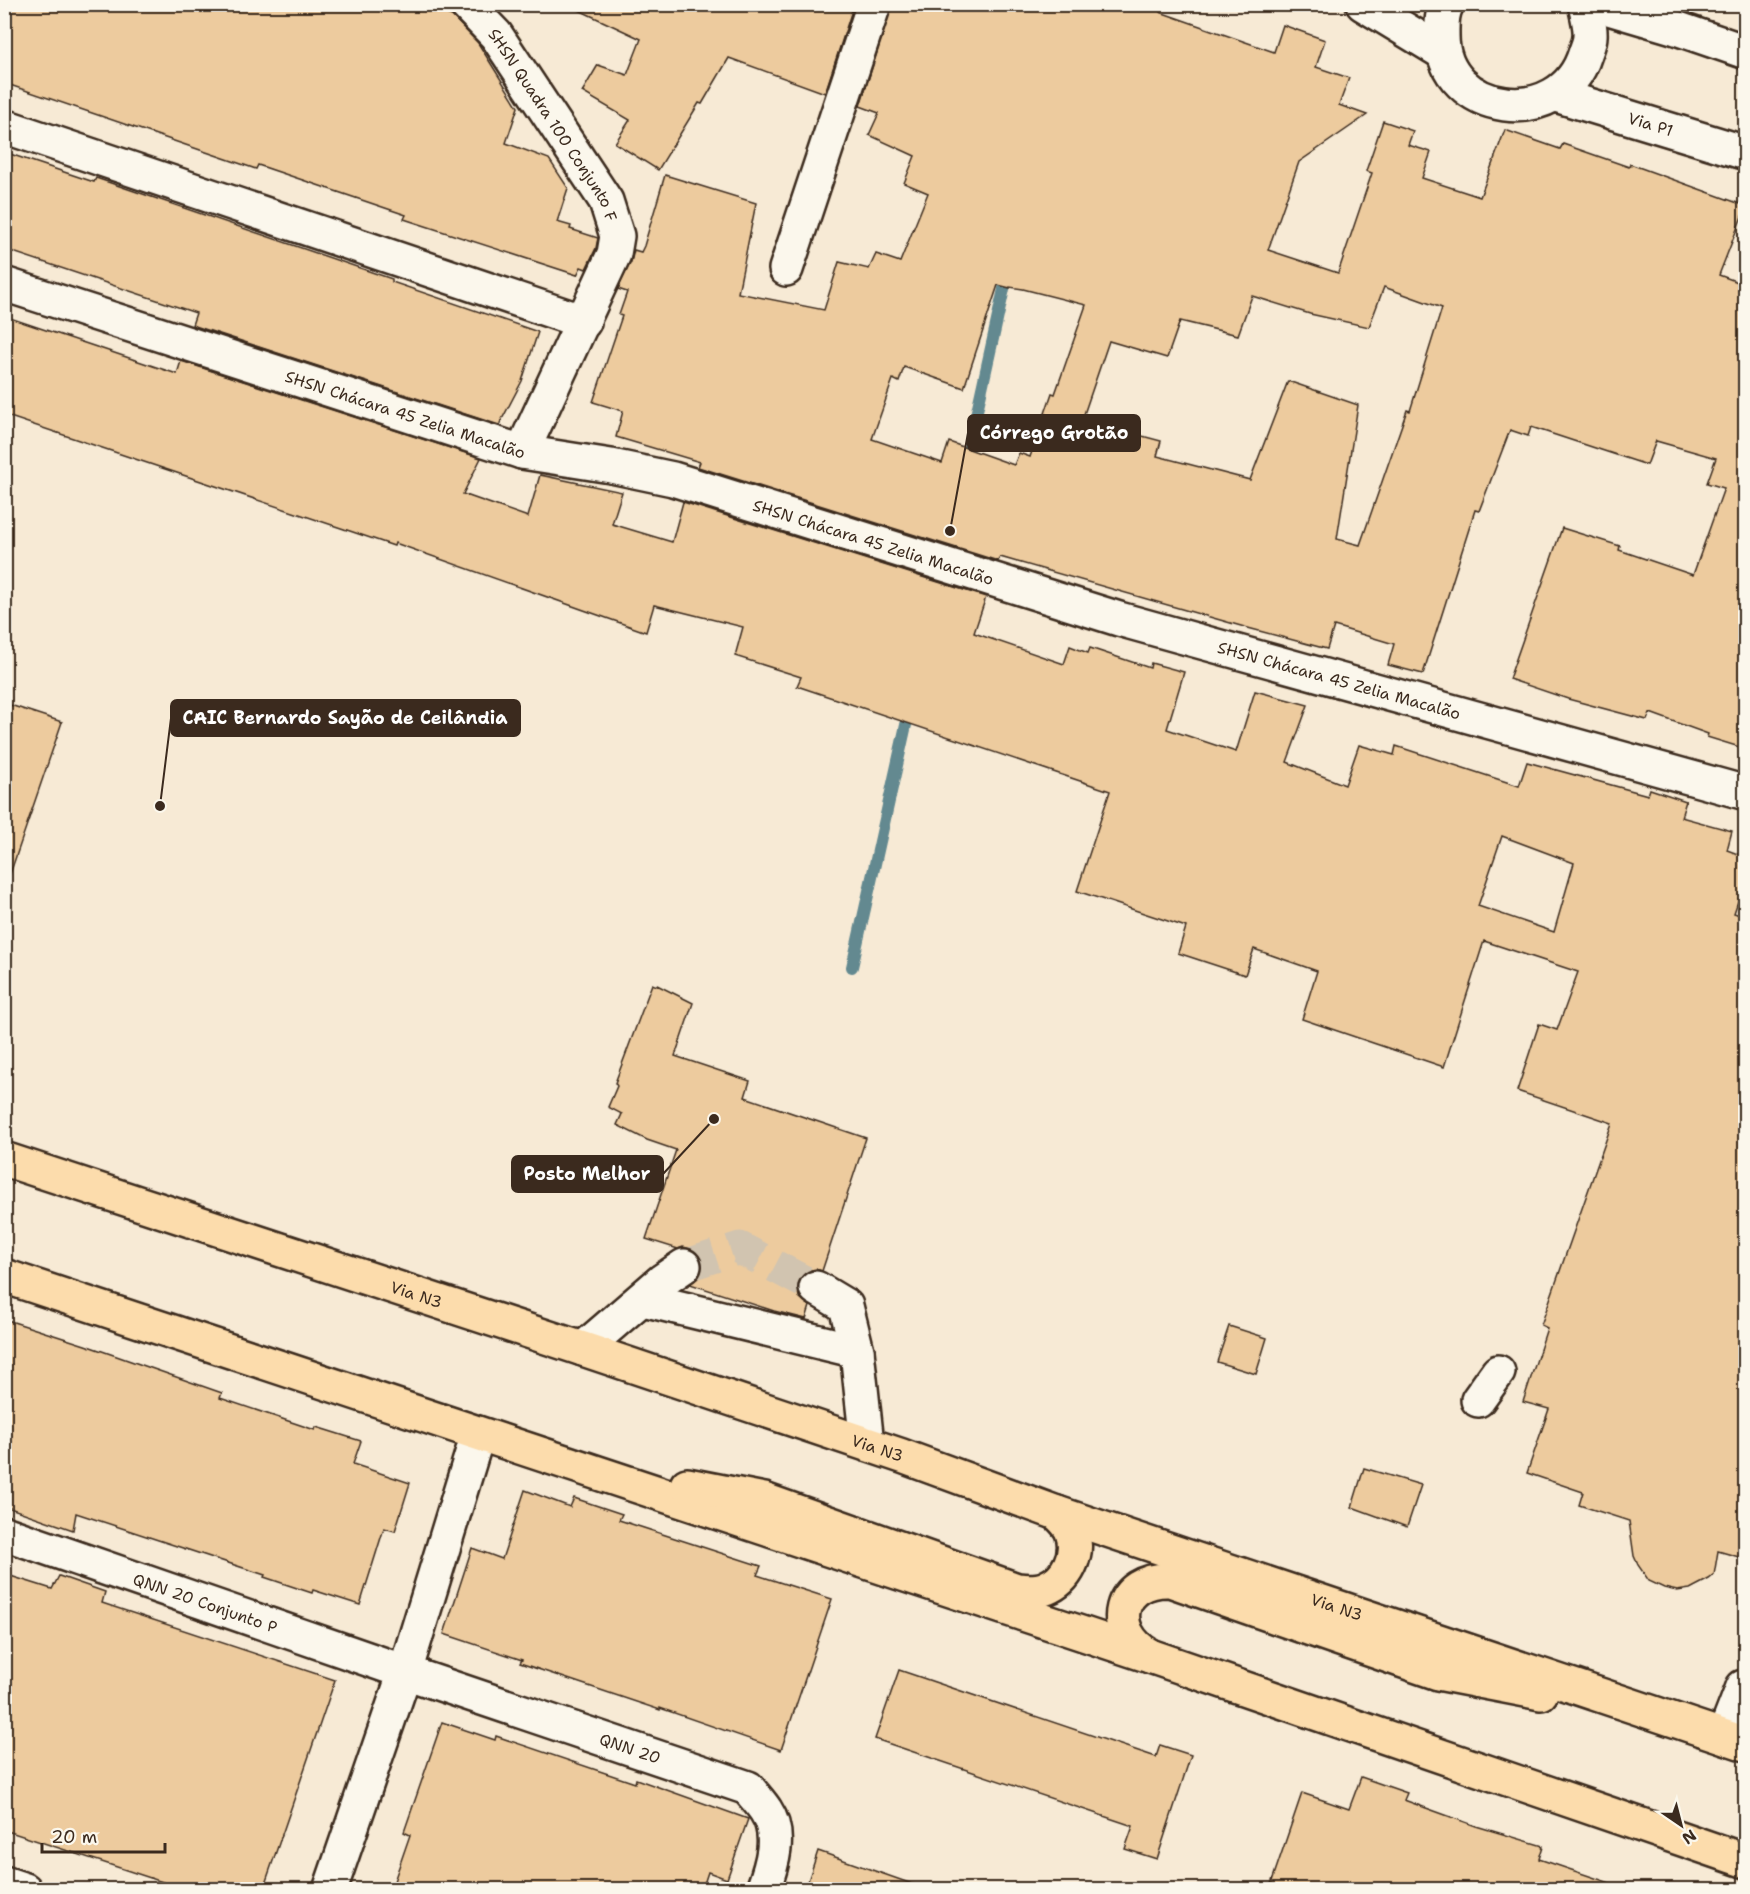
<svg xmlns="http://www.w3.org/2000/svg" width="1750" height="1894" font-family="'Shantell Sans',sans-serif">
	<style>
		.lines { fill: none; stroke-linecap: round; stroke-linejoin: round }
		.stream { stroke: #638990; stroke-width: 12 }
		.building { fill: #edcb9e; stroke: #3b2a1e; stroke-width: 1.5; fill-rule: evenodd }
		.minor-tunnel { stroke: #d1c4b0; stroke-width: 33; stroke-dasharray: 33 16; stroke-linecap: butt }
		.minor-casing { stroke: #3b2a1e; stroke-width: 38 }
		.major-casing { stroke: #3b2a1e; stroke-width: 38 }
		.minor { stroke: #fbf7ec; stroke-width: 33 }
		.major { stroke: #fcdcac; stroke-width: 33 }
		.labels { text-anchor: middle; dominant-baseline: central; stroke-width: 4.5; stroke-linejoin: round; paint-order: stroke }
		.street-label { font-size: 16px; fill: #3b2a1e; stroke: #fbf7ec }
		.leader { fill: none; stroke: #3b2a1e; stroke-width: 2 }
		.callout-dot { fill: #3b2a1e; stroke: #fbf7ec; stroke-width: 2 }
		.callout { fill: #3b2a1e; stroke: #3b2a1e; stroke-width: 2 }
		.callout-label { font-size: 18px; text-anchor: middle; font-weight: bold; fill: #fff }
	</style>
	<rect width="100%" height="100%" fill="#f7ead5"/>
	<filter id="ink" filterUnits="userSpaceOnUse"><feTurbulence type="fractalNoise" baseFrequency=".0167" numOctaves="2"/><feDisplacementMap in="SourceGraphic" scale="12" xChannelSelector="R" yChannelSelector="G"/><feConvolveMatrix kernelMatrix="1 2 1 2 8 2 1 2 1" color-interpolation-filters="sRGB"/></filter>
	<g filter="url(#ink)">
		<g class="lines">
			<g class="stream">
				<polyline points="965,465 1008,271"/>
				<polyline points="852,967 910,707"/>
			</g>
		</g>
		<g class="building">
			<polygon points="4,4 419,4 452,16 478,43 518,107 506,143 549,159 568,188 557,222 571,226 570,229 598,238 596,248 586,269 581,267 577,275 404,219 406,215 258,165 256,169 4,83"/>
			<polygon points="566,4 854,4 825,93 729,58 702,104 699,103 658,170 615,143 630,120 582,92 598,65 627,75 641,39"/>
			<path d="M892,4H1163L1160,12L1274,52L1283,25L1325,40L1316,67L1349,78L1339,105L1367,115L1299,162L1268,250L1338,273L1372,173L1366,171L1383,121L1413,131L1408,145L1431,152L1422,178L1480,197L1505,130L1560,149L1563,144L1629,167L1630,164L1746,206L1719,275L1746,285V749L1707,737L1708,734L1650,713L1647,720L1568,699L1509,679L1562,528L1620,546L1619,550L1693,575L1724,488L1707,483L1716,458L1656,441L1647,465L1531,427L1528,436L1510,430L1479,511L1475,510L1423,674L1388,665L1394,644L1334,626L1327,649L1248,628L1000,557L998,561L698,467L700,462L616,437L623,411L593,402L622,316L619,315L627,292L618,289L631,262L634,250L641,252L644,246L665,175L756,203L738,293L824,310L839,262L869,269L876,254L900,262L928,193L904,183L915,156L869,135L879,113L860,106ZM998,285L1010,288V287L1023,289L1086,305L1055,394L1052,393L1030,457L1019,453L1014,465L949,442L942,463L872,439L893,379L899,382L904,367L964,388ZM1384,287L1442,308L1410,411L1407,410L1360,545L1337,539L1358,405L1288,381L1250,480L1157,456L1161,441L1082,420L1109,341L1167,358L1180,321L1238,335L1252,296L1310,314L1369,327Z"/>
			<polygon points="4,152 94,182 96,178 392,279 392,282 538,332 522,381 499,425 192,325 196,313 4,249"/>
			<path d="M4,316L177,374L181,361L481,458L463,494L528,517L540,475L622,492L612,524L672,542L683,502L986,597L974,633L1064,664L1070,646L1088,653L1090,648L1150,668L1151,663L1184,672L1167,729L1236,752L1255,691L1308,705L1287,762L1345,785L1359,745L1394,755L1396,746L1519,786L1527,762L1648,795L1650,789L1686,801L1681,817L1732,831L1727,850L1746,857V878L1734,913L1746,917V1559L1718,1551L1714,1575L1709,1579L1690,1589L1677,1591L1664,1588L1649,1581L1638,1565L1634,1556L1629,1521L1579,1505L1583,1492L1527,1473L1549,1409L1523,1402L1547,1328L1541,1325L1612,1123L1517,1091L1539,1024L1557,1030L1578,972L1484,941L1444,1067L1302,1019L1317,971L1254,949L1245,975L1178,953L1186,927L1077,891L1110,791L797,686L801,677L735,656L743,627L654,605L646,632L395,543L394,546L344,529L4,415ZM1502,836L1574,863L1554,932L1478,906Z"/>
			<polygon points="4,703 62,722 10,874 4,873"/>
			<polygon points="652,984 657,986 657,985 693,1003 675,1056 750,1081 745,1097 866,1138 822,1271 816,1269 807,1271 800,1279 797,1287 799,1297 810,1306 806,1319 774,1311 690,1284 701,1274 703,1264 699,1255 692,1249 683,1247 678,1249 646,1239 676,1150 647,1140 617,1125 622,1114 608,1107 617,1086 615,1083"/>
			<polygon points="4,1319 85,1345 222,1393 220,1398 315,1430 316,1427 361,1441 353,1464 410,1483 395,1531 384,1528 360,1605 313,1590 312,1593 264,1577 265,1575 76,1513 73,1530 4,1506"/>
			<polygon points="1229,1326 1267,1338 1256,1374 1217,1362"/>
			<polygon points="1364,1468 1421,1485 1407,1527 1352,1507"/>
			<polygon points="525,1490 570,1507 574,1498 622,1514 619,1520 761,1566 757,1575 832,1599 781,1750 660,1708 660,1710 520,1663 522,1660 444,1634 472,1548 502,1559"/>
			<polygon points="4,1574 52,1589 59,1576 105,1592 102,1603 335,1680 263,1890 187,1890 4,1830"/>
			<polygon points="899,1670 1156,1757 1160,1745 1191,1755 1157,1859 1125,1849 1133,1826 875,1739"/>
			<polygon points="442,1722 495,1740 496,1736 635,1783 636,1779 748,1819 727,1879 708,1872 702,1890 391,1890 410,1835 404,1832"/>
			<polygon points="1361,1777 1407,1793 1404,1800 1476,1826 1543,1846 1539,1859 1613,1884 1612,1890 1269,1890 1302,1793 1349,1809"/>
			<polygon points="818,1851 915,1885 914,1890 805,1890"/>
		</g>
		<g class="lines">
			<polyline class="minor-tunnel" points="684,1266 740,1248 816,1288"/>
			<defs>
				<g id="minor">
					<path id="s1" d="M466,4L496,35L606,201L617,236L614,254L522,452"/>
					<polyline points="1363,4 1442,52"/>
					<path d="M1447,4C1441,14 1442,25 1442,36C1442,115 1561,132 1585,54C1587,48 1590,42 1590,36C1591,27 1587,14 1585,4"/>
					<polyline points="1595,4 1673,27 1746,52"/>
					<path id="s2" d="M1556,95L1746,153"/>
					<polyline points="4,126 584,322"/>
					<polyline points="786,269 874,4"/>
					<path id="s3" d="M4,284L522,452L611,466L673,479L1119,619L1746,793"/>
					<polyline points="816,1288 846,1306 857,1351 867,1444"/>
					<polyline points="643,1299 857,1351"/>
					<polyline points="583,1349 662,1281 684,1266"/>
					<polyline points="1478,1400 1498,1372"/>
					<path id="s4" d="M4,1533L405,1672L748,1788C754,1796 761,1803 766,1811C782,1835 772,1865 763,1890"/>
					<polyline points="1724,1736 1743,1687"/>
					<polyline points="4,1883 25,1890"/>
					<polyline points="330,1890 405,1672 478,1434"/>
				</g>
				<g id="major">
					<path id="s5" d="M4,1159L583,1349L902,1456L1057,1513L1746,1744"/>
					<polyline points="4,1276 1150,1656 1746,1861"/>
					<path d="M687,1485L764,1500L1017,1590C1027,1591 1037,1592 1046,1588C1067,1580 1080,1554 1072,1532C1069,1524 1063,1519 1057,1513"/>
					<path d="M1150,1656C1105,1631 1118,1578 1170,1580L1438,1673L1541,1693"/>
				</g>
			</defs>
			<use href="#minor" class="minor-casing"/>
			<use href="#major" class="major-casing"/>
			<use href="#minor" class="minor"/>
			<use href="#major" class="major"/>
		</g>
	</g>
	<g class="labels">
		<g class="street-label">
			<text stroke="none"><textPath href="#s2" startOffset="99">Via P1</textPath></text>
			<text stroke="none"><textPath href="#s1" startOffset="150">SHSN Quadra 100 Conjunto F</textPath></text>
			<text stroke="none"><textPath href="#s3" startOffset="422">SHSN Chácara 45 Zelia Macalão</textPath></text>
			<text stroke="none"><textPath href="#s3" startOffset="908">SHSN Chácara 45 Zelia Macalão</textPath></text>
			<text stroke="none"><textPath href="#s3" startOffset="1394">SHSN Chácara 45 Zelia Macalão</textPath></text>
			<text stroke="none"><textPath href="#s5" startOffset="434">Via N3</textPath></text>
			<text stroke="none"><textPath href="#s5" startOffset="920">Via N3</textPath></text>
			<text stroke="none"><textPath href="#s4" startOffset="213">QNN 20 Conjunto P</textPath></text>
			<text stroke="none"><textPath href="#s5" startOffset="1406">Via N3</textPath></text>
			<text stroke="none"><textPath href="#s4" startOffset="662">QNN 20</textPath></text>
		</g>
	</g>
	<path class="leader" d="M950 531L968 433M160 806L171 718M714 1119L663 1174"/>
	<g class="callout-dot">
		<circle cx="950" cy="531" r="6"/>
		<circle cx="160" cy="806" r="6"/>
		<circle cx="714" cy="1119" r="6"/>
	</g>
	<g class="callout">
		<rect x="968" y="415" width="172" height="36" rx="6"/>
		<rect x="171" y="700" width="349" height="36" rx="6"/>
		<rect x="512" y="1156" width="151" height="36" rx="6"/>
	</g>
	<g class="callout-label">
		<text x="1054" y="439">Córrego Grotão</text>
		<text x="345" y="724">CAIC Bernardo Sayão de Ceilândia</text>
		<text x="587" y="1180">Posto Melhor</text>
	</g>
	<rect width="1750" height="1894" fill="none" stroke="#fbf7ec" stroke-width="24"/>
	<rect x="12" y="12" width="1726" height="1870" fill="none" stroke="#3b2a1e" stroke-width="2" filter="url(#ink)"/>
	<g transform="translate(1681 1825) rotate(145)" stroke="#fbf7ec" stroke-width="4.5" paint-order="stroke">
	<path d="M0-4.5L10 22L0 15L-10 22Z" fill="#3b2a1e"/>
	<text y="-9" font-size="16" font-weight="bold" text-anchor="middle" fill="#3b2a1e">N</text>
	</g>
	<path d="M42 1843v9h123v-9" fill="none" stroke="#3b2a1e" stroke-width="3"/>
	<text x="51" y="1843" font-size="18" fill="#3b2a1e" stroke="#fbf7ec" stroke-width="4.5" paint-order="stroke">20 m</text>
</svg>
